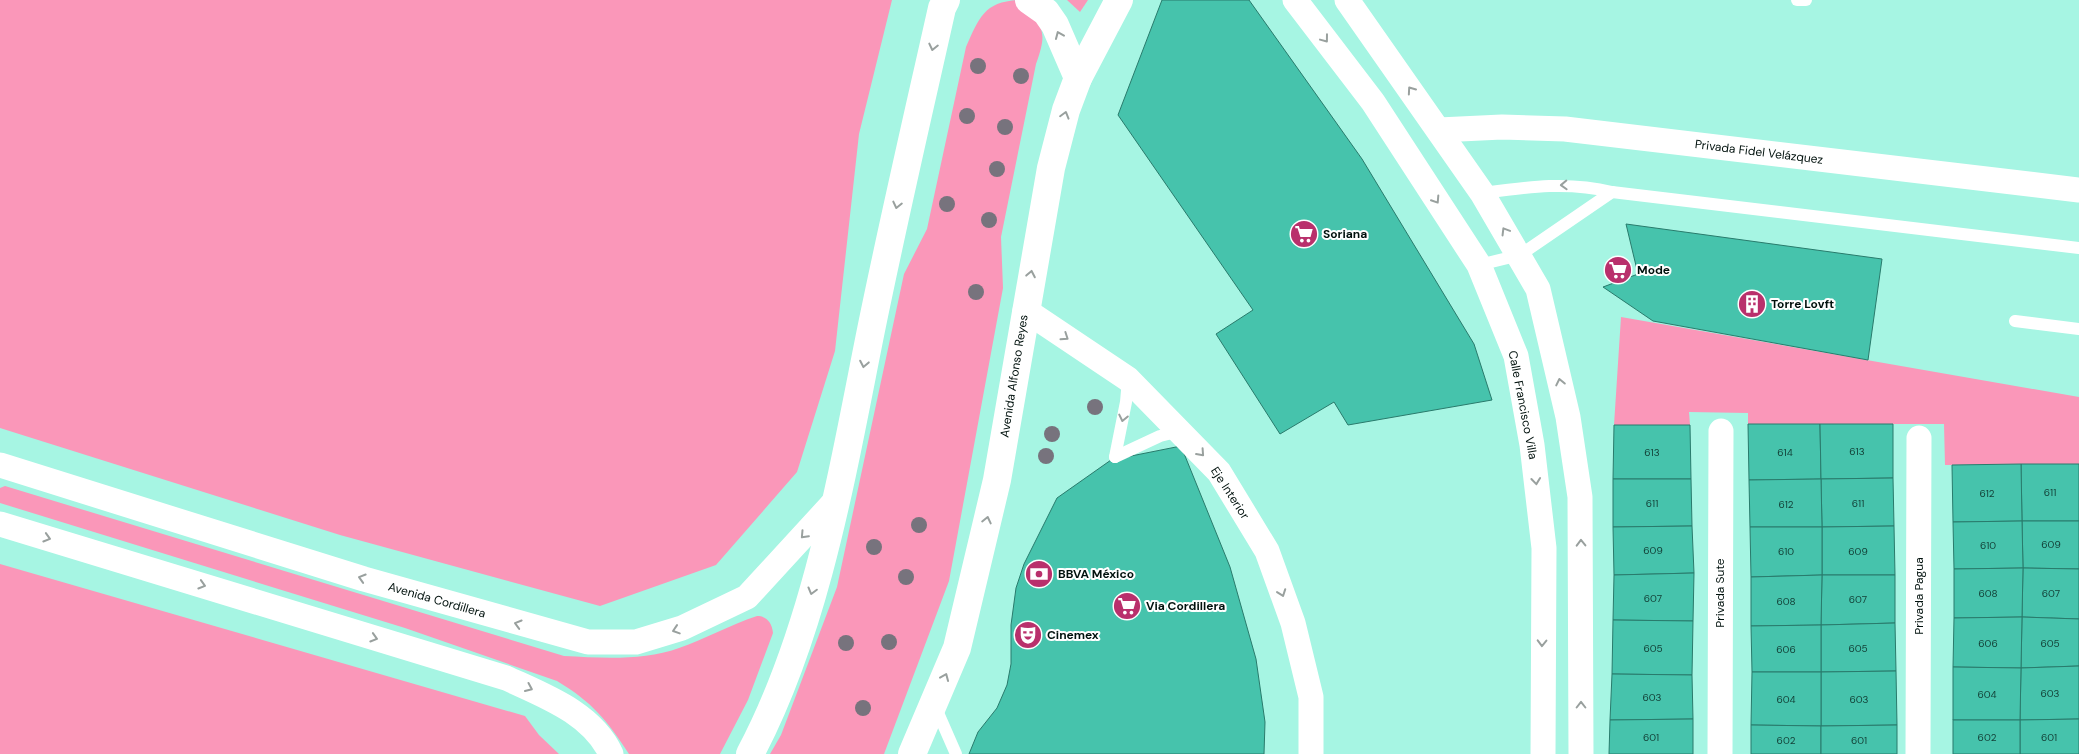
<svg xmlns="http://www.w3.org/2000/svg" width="2079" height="754" font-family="'DM Sans',sans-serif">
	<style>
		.green { fill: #fa97b9 }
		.building { fill: #46c3ac; stroke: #297b6c }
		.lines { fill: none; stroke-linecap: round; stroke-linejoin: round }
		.lane { stroke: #fff; stroke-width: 12 }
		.street { stroke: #fff; stroke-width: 25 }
		.secondary { stroke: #fff; stroke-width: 28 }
		.tree { fill: #77737d }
		.oneway { stroke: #99a09e }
		.labels { text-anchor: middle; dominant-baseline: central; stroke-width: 4; stroke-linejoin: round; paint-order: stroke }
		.number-label { font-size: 10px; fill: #123e35 }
		.street-label { font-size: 12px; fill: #00110d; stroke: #fff }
		.poi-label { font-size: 12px; font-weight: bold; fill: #00110d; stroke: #fff; text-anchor: start }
	</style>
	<rect width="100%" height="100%" fill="#a6f5e3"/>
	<g class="green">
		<polygon points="0,0 892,0 859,134 835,351 797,472 716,565 600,606 340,535 0,428"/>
		<path d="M1018,0C1042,27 1049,28 1036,64L1001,237L1003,288L949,581L884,754H770L781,735L837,587L904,274L927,229L966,47C979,18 984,2 1018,0Z"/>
		<polygon points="1067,0 1088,0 1080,12"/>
		<polygon points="1621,317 2079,397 2079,464 1945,465 1944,424 1748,424 1748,413 1689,412 1690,425 1614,425"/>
		<path d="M5,486L564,656C602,658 643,661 679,648C705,639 730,625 757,616C767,616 772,623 773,633L748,700L720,754H629C607,720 592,702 557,681L405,628L0,503V488Z"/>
		<polygon points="0,564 525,716 539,735 559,754 0,754"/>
	</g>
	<g class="building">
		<polygon points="1162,0 1249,0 1362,159 1474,344 1492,400 1348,425 1334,402 1280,434 1216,334 1253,310 1118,115"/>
		<polygon points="1626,224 1882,259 1868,360 1653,321 1603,287 1638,274"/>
		<polygon points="1748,424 1820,424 1821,479 1749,480"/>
		<polygon points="1820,424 1893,424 1893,478 1821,479"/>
		<polygon points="1614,425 1690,425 1691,479 1613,479"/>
		<polygon points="1181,446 1230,567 1256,659 1265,722 1264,754 969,754 978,732 997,708 1007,685 1011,664 1011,625 1016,588 1024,564 1057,498 1111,460"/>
		<polygon points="2021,464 2079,464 2079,521 2022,521"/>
		<polygon points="2021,464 2022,521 1953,522 1952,465"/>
		<polygon points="1893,478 1894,526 1822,527 1821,479"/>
		<polygon points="1613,479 1691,479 1692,526 1613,527"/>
		<polygon points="1821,479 1822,527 1750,527 1749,480"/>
		<polygon points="2022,521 2079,521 2079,569 2023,568"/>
		<polygon points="2022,521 2023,568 1954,569 1953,522"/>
		<polygon points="1692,526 1694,573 1614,575 1613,527"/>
		<polygon points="1894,526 1895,575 1822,575 1822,527"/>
		<polygon points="1750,527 1822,527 1822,575 1751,577"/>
		<polygon points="2023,568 2079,569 2079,619 2022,617"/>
		<polygon points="2023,568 2022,617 1954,618 1954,569"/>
		<polygon points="1694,573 1693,621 1613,620 1614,575"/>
		<polygon points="1822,575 1895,575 1895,623 1821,625"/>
		<polygon points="1822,575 1821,625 1751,626 1751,577"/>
		<polygon points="2022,617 2079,619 2079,666 2021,668"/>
		<polygon points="2022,617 2021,668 1953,667 1954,618"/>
		<polygon points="1613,620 1693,621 1692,675 1612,674"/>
		<polygon points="1895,623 1896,671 1821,672 1821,625"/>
		<polygon points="1821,625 1821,672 1752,672 1751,626"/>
		<polygon points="2079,666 2079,719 2020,720 2021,668"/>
		<polygon points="1953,667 2021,668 2020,720 1953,720"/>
		<polygon points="1896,671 1897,725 1821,726 1821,672"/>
		<polygon points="1752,672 1821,672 1821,726 1751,725"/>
		<polygon points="1612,674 1692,675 1693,719 1610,720"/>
		<polygon points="1693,719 1693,754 1609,754 1610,720"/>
		<polygon points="2079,719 2079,754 2020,754 2020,720"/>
		<rect x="1953" y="720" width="67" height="34"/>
		<polygon points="1751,725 1821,726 1821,754 1751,754"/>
		<polygon points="1897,725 1897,754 1821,754 1821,726"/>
	</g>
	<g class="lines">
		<g class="lane">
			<polyline points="1797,0 1806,0"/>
			<path d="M1482,193C1527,187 1567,181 1612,192L2079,248"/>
			<polyline points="1479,265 1520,255 1612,192"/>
			<polyline points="2015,321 2079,329"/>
			<polyline points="1115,457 1126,402 1128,379"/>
			<polyline points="1115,457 1160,436 1180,431"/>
			<polyline points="935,706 956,754"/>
		</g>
		<g class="street">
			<polyline points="1295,0 1373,102 1479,265 1516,356 1532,445 1544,548 1543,754"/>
			<polyline points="1347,0 1482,193 1538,289 1568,417 1580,497 1581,754"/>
			<polyline points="1439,130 1502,127 1565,129 2079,190"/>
			<polyline points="1025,310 1128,379 1219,472 1267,551 1293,623 1311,697 1311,754"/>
			<polyline points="0,465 364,579 588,642 636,642 682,628 747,597 837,499"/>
			<path d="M0,524L506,678C545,696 592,713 611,754"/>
			<polyline points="1720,754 1721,431"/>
			<polyline points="1918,754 1919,438"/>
		</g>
		<g class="secondary">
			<polyline points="1029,0 1046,12 1055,25 1078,78"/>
			<path d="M750,754C817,628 843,469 871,330C893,222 918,115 942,8L946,0"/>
			<polyline points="912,754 957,648 997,480 1051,168 1066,110 1078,78 1119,0"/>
		</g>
	</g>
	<g class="tree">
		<circle cx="978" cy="66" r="8"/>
		<circle cx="1021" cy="76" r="8"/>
		<circle cx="967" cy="116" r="8"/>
		<circle cx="1005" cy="127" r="8"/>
		<circle cx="997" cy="169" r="8"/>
		<circle cx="947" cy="204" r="8"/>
		<circle cx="989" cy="220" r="8"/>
		<circle cx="976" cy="292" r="8"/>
		<circle cx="1095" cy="407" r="8"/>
		<circle cx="1052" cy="434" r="8"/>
		<circle cx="1046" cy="456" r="8"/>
		<circle cx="919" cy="525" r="8"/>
		<circle cx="874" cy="547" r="8"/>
		<circle cx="906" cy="577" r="8"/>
		<circle cx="889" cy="642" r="8"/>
		<circle cx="846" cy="643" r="8"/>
		<circle cx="863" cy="708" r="8"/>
	</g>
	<defs><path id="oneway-chevron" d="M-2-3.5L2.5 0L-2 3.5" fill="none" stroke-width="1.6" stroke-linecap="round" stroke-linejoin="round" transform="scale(1.25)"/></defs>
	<g class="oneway">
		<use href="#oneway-chevron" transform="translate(1059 35) rotate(-113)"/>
		<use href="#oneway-chevron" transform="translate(1325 39) rotate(53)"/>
		<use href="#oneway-chevron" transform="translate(933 47) rotate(103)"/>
		<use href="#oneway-chevron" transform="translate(1411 90) rotate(-125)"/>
		<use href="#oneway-chevron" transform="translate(1065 115) rotate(-74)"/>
		<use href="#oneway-chevron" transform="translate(1564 185) rotate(178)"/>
		<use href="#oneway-chevron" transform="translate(1436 200) rotate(57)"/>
		<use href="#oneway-chevron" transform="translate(897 205) rotate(103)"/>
		<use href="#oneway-chevron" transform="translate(1505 231) rotate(-121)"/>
		<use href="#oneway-chevron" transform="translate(1031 274) rotate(-79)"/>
		<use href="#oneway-chevron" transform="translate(1065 337) rotate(34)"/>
		<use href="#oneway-chevron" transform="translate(864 364) rotate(101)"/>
		<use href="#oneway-chevron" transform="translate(1560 382) rotate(-102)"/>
		<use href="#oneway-chevron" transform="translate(1123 418) rotate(102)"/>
		<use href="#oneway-chevron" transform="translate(1201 453) rotate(48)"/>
		<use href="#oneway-chevron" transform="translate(1536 481) rotate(84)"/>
		<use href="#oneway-chevron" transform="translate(987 520) rotate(-77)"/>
		<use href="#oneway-chevron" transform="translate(804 535) rotate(133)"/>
		<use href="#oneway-chevron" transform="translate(47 538) rotate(17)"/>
		<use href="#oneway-chevron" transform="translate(1581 543) rotate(-91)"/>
		<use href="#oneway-chevron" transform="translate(362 578) rotate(-163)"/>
		<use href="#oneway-chevron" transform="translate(202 585) rotate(17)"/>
		<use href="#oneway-chevron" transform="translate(812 591) rotate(105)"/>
		<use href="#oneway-chevron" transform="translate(1282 593) rotate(70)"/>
		<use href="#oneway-chevron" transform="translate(518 624) rotate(-164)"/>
		<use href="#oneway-chevron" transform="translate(676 630) rotate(162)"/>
		<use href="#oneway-chevron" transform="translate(374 638) rotate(17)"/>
		<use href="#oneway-chevron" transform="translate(1542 643) rotate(91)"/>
		<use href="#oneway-chevron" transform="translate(945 677) rotate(-67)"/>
		<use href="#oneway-chevron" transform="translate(529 688) rotate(24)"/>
		<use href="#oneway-chevron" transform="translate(1581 705) rotate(-90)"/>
	</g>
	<defs>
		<symbol id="supermarket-disc" viewBox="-11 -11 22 22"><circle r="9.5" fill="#b9306c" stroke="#fff"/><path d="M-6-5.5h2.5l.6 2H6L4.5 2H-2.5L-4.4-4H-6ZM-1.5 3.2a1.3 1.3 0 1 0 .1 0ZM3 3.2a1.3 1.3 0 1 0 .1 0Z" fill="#fff"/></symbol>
		<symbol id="building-disc" viewBox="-11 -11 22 22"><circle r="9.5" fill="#b9306c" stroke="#fff"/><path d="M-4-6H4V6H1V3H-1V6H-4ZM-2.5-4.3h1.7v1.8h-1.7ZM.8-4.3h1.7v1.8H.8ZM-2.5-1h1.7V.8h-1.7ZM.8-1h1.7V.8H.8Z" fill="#fff"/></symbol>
		<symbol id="bank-disc" viewBox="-11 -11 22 22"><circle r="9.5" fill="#b9306c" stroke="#fff"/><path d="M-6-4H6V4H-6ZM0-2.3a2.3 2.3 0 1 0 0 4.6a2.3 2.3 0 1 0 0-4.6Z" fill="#fff"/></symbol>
		<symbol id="theatre-disc" viewBox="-11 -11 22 22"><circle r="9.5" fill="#b9306c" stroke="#fff"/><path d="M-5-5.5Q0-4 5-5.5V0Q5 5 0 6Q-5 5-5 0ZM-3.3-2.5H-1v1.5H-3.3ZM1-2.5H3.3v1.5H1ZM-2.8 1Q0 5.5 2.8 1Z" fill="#fff"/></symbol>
	</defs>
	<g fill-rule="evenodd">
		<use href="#supermarket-disc" x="1288" y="218" width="32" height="32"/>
		<use href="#supermarket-disc" x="1602" y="254" width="32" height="32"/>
		<use href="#building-disc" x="1736" y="288" width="32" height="32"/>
		<use href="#bank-disc" x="1023" y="558" width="32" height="32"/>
		<use href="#supermarket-disc" x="1111" y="590" width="32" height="32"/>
		<use href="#theatre-disc" x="1012" y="619" width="32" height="32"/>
	</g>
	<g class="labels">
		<g class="number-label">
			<text x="1857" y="451">613</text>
			<text x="1652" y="452">613</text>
			<text x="1785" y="452">614</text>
			<text x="2050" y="492">611</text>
			<text x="1987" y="493">612</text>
			<text x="1652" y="503">611</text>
			<text x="1858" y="503">611</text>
			<text x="1786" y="504">612</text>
			<text x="2051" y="544">609</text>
			<text x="1988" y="545">610</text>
			<text x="1653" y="550">609</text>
			<text x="1786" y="551">610</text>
			<text x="1858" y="551">609</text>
			<text x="1988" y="593">608</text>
			<text x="2051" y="593">607</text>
			<text x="1653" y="598">607</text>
			<text x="1858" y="599">607</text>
			<text x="1786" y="601">608</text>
			<text x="1988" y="643">606</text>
			<text x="2050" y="643">605</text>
			<text x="1653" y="648">605</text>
			<text x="1858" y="648">605</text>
			<text x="1786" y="649">606</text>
			<text x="2050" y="693">603</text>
			<text x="1987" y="694">604</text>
			<text x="1652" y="697">603</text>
			<text x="1786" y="699">604</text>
			<text x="1859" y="699">603</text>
			<text x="1651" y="737">601</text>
			<text x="1987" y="737">602</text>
			<text x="2049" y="737">601</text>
			<text x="1786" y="740">602</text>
			<text x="1859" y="740">601</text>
		</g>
		<g class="street-label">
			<text transform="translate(1759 152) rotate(7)">Privada Fidel Velázquez</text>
			<text transform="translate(1014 376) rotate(-81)">Avenida Alfonso Reyes</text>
			<text transform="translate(1523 405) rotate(79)">Calle Francisco Villa</text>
			<text transform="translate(1230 493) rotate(57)">Eje Interior</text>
			<text transform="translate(1720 593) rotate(-90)">Privada Sute</text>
			<text transform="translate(1919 596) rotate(-90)">Privada Pagua</text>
			<text transform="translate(437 600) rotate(16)">Avenida Cordillera</text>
		</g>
		<g class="poi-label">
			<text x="1323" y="234">Soriana</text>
			<text x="1637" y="270">Mode</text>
			<text x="1771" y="304">Torre Lovft</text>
			<text x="1058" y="574">BBVA México</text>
			<text x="1146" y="606">Via Cordillera</text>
			<text x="1047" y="635">Cinemex</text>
		</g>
	</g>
</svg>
